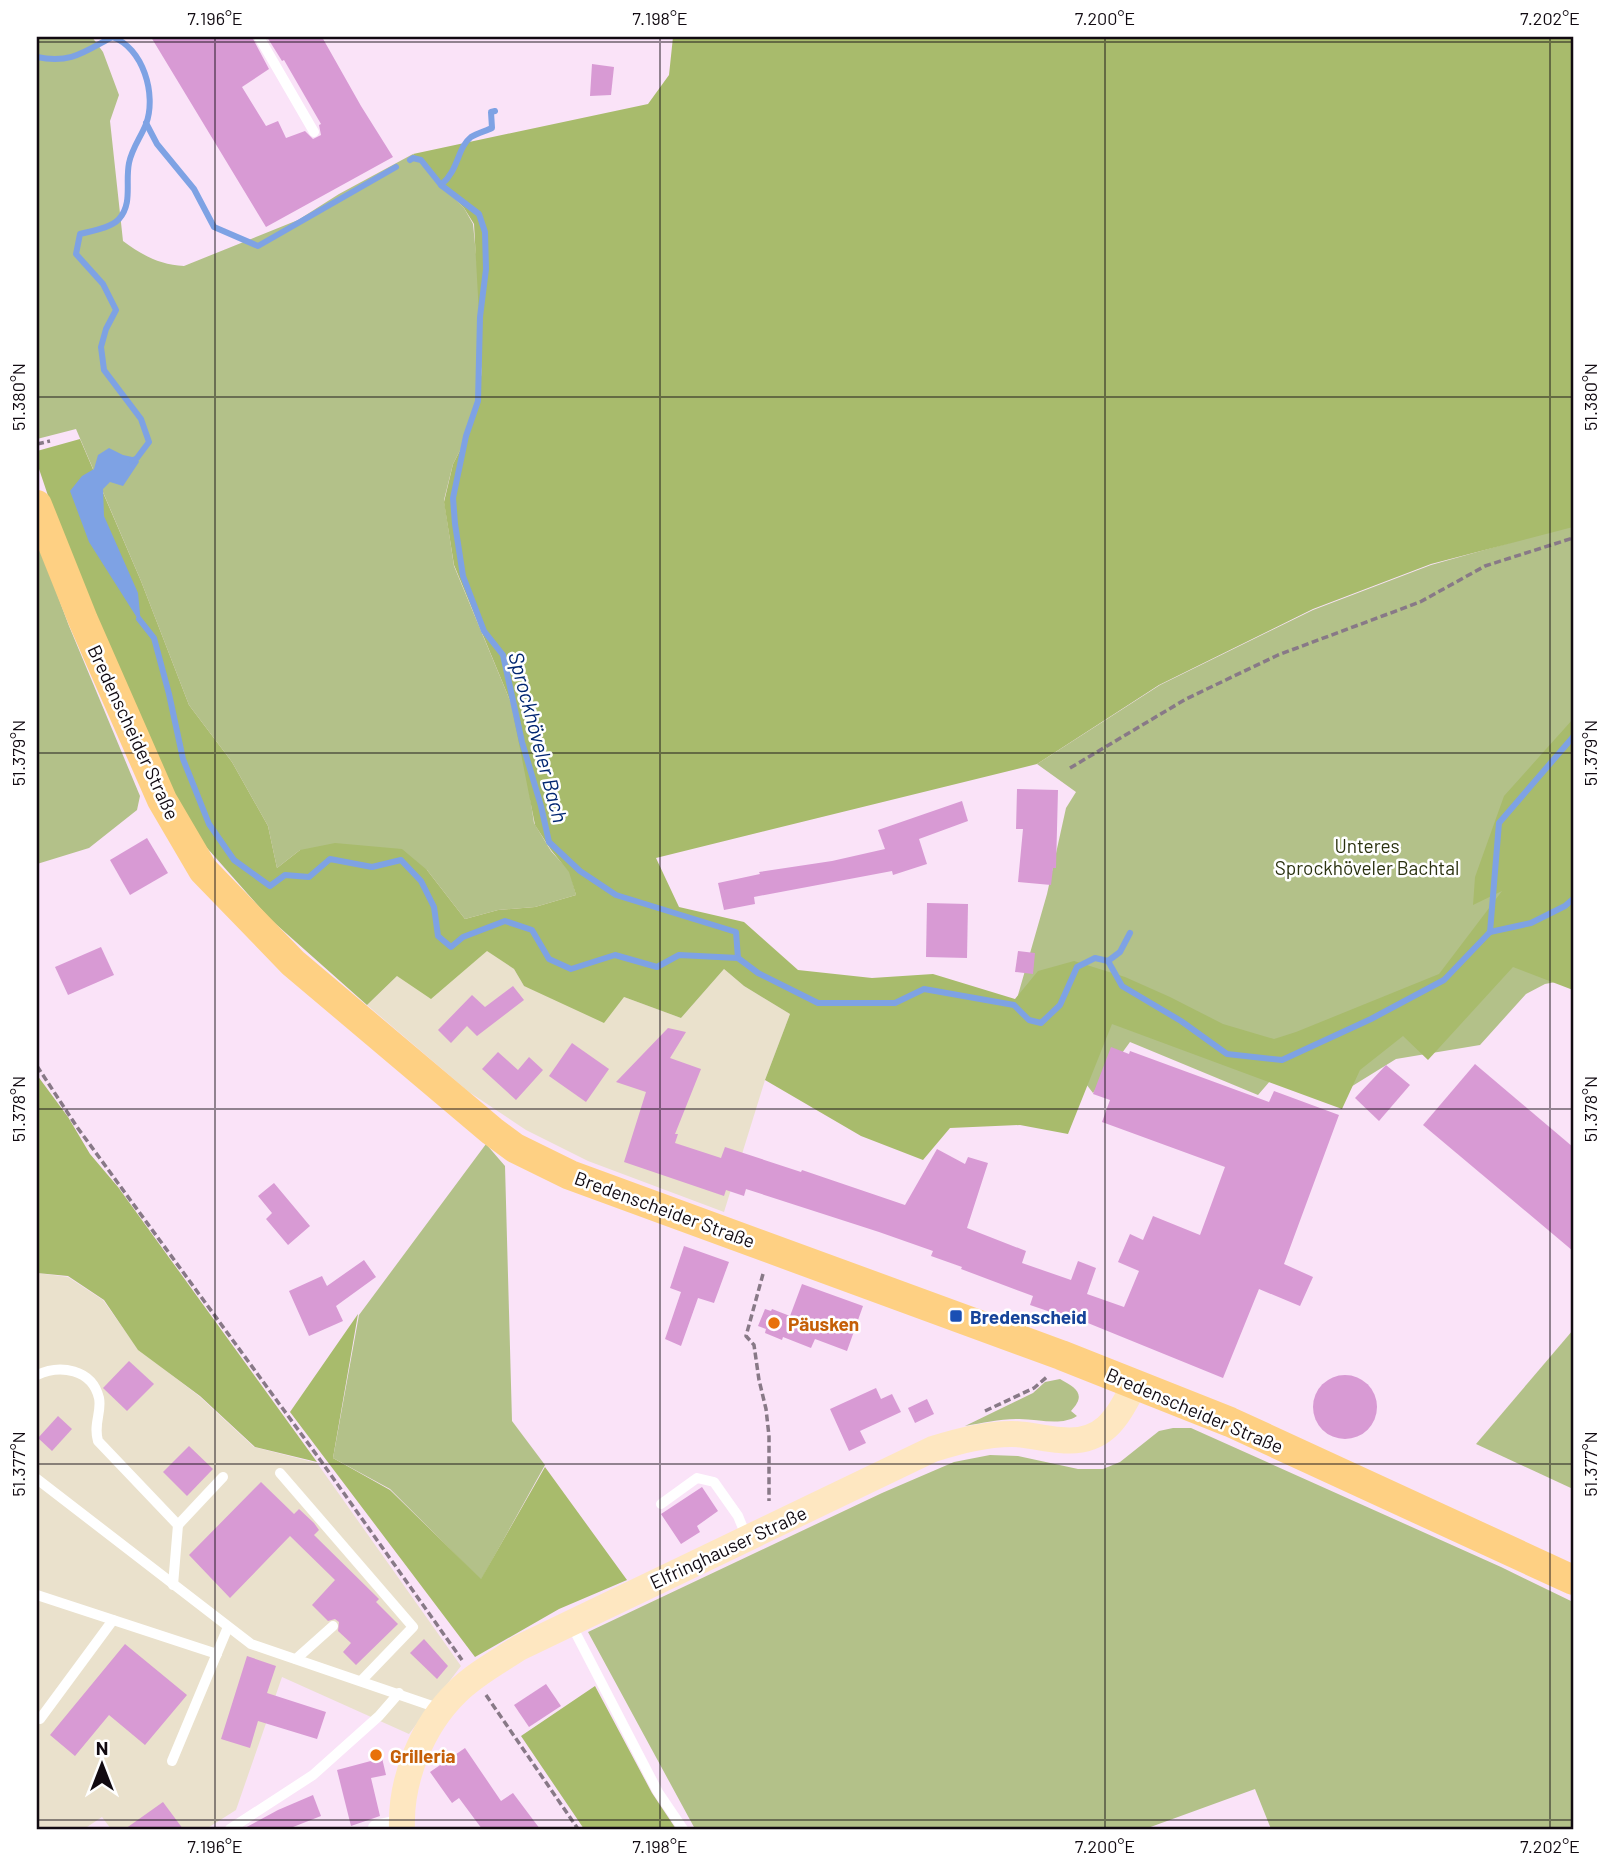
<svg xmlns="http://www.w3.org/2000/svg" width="1610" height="1866" font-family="Barlow,sans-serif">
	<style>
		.industrial { fill: #eae1cc }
		.green { fill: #b3c189 }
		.forest { fill: #a8bb6c }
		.water { fill: #7ea2e4 }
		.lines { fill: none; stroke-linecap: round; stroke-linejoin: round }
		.stream { stroke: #7ea2e4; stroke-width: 6 }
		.building { fill: #d89ad4 }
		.path { stroke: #887987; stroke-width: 3.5; stroke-dasharray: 7 3.5; stroke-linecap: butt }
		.service { stroke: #fff; stroke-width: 10 }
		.minor { stroke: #fff; stroke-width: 19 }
		.secondary { stroke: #fee7c1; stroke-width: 26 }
		.primary { stroke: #fed083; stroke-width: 30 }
		.ticks { fill: none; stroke: #110a11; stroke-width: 2; stroke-opacity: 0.45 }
		.transit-dot { fill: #1a4fb4; stroke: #fff; stroke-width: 2.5 }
		.food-dot { fill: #e8710a; stroke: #fff; stroke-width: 2.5 }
		.labels { text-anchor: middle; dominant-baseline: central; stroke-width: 5; stroke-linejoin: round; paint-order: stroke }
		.street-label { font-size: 19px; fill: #110a11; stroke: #fff }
		.park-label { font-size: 19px; fill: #2b3210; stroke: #fff }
		.transit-label { font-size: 19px; font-weight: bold; fill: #164399; stroke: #fff; text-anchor: start }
		.food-label { font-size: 19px; font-weight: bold; fill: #c56008; stroke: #fff; text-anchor: start }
		.water-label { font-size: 21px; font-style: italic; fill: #012671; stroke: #fff }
		.neatline { fill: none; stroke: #110a11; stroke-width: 2.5 }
		.ticks-label { font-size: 18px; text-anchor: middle; fill: #110a11 }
	</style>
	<rect width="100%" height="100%" fill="#fae3f8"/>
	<g class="industrial">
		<polygon points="487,950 514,969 524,986 624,997 681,1018 724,969 744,986 790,1014 765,1080 724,1212 588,1161 526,1130 469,1092 367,1005 397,976 462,972"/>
		<polygon points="37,1273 68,1277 103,1300 138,1349 199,1396 254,1447 317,1463 461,1666 409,1734 282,1677 236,1810 206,1829 111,1829 102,1817 84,1829 37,1829"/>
	</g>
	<g class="green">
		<path d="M92,37L103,52L119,95L110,121L123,241C142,255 160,265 184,266L298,220L339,194L413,154L464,208L473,224L480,294L482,367L477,411L469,433L453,464L444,500L454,566L511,703L526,770L534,823L551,851L570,872L576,895L535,907L498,910L465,919L427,870L300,850L277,868L268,826L232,762L189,705L141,581L76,429L37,439V38Z"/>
		<polygon points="1573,525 1573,905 1566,980 1545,984 1526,994 1480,1045 1396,1059 1333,1098 1276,1074 1258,1095 1130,1042 1093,1093 1060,1050 1016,1002 1047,894 1066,808 1076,792 1037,764 1160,685 1313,610 1431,565"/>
		<polygon points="37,540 69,626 140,796 137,810 89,848 37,864"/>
		<polygon points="486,1144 505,1166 512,1421 545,1465 481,1580 390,1489 333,1458 359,1315"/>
		<polygon points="1573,1330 1573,1489 1476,1444"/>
		<path d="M1060,1379C1076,1388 1087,1394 1071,1411L1077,1416C1060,1427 1036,1418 1016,1419C999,1419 982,1423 965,1426L1033,1393L1045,1382Z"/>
		<polygon points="1173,1428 1191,1428 1501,1567 1573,1602 1573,1829 1271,1829 1255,1789 1145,1829 695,1829 588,1632 882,1493 954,1462 990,1455 1018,1456 1078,1469 1103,1469 1120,1462 1159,1431"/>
	</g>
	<g class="forest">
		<polygon points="673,37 1573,37 1573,527 1431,564 1313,609 1159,685 1037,764 656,858 679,907 744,922 798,970 872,978 933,974 1015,999 1038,971 1074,961 1125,977 1170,997 1223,1024 1274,1039 1296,1032 1439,974 1502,891 1473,905 1475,877 1504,796 1573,719 1573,990 1513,967 1428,1060 1403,1036 1360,1070 1342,1109 1112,1024 1068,1134 1020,1125 950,1128 923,1160 861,1136 765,1080 790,1014 744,986 724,969 681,1018 624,997 604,1023 524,986 514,969 487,951 431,999 397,976 367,1005 269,918 192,831 124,693 65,546 37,463 37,451 80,439 141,581 189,705 232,762 268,826 277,868 300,850 335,843 402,849 427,870 465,919 498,910 535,907 576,895 569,872 551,850 535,825 511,703 454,565 444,502 453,464 469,433 477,411 482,368 474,224 464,208 413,154 648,104 669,75"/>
		<polygon points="37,1075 68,1117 90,1154 118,1187 317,1462 255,1447 200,1396 138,1350 104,1300 68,1276 37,1273"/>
		<polygon points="358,1314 333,1458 390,1490 481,1579 545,1467 627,1580 559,1609 475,1657 290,1412"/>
		<polygon points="595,1686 652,1793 676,1829 584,1829 521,1736"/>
	</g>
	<polygon class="water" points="109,448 123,455 137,458 139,462 123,486 110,482 103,489 104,516 138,593 141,624 89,542 70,491 82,476 94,469 98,455"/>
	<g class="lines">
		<g class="stream">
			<path d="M37,57C70,64 84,52 112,37C143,47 157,95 146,124C141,137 132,148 129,163C125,183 133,203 119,219C111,228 91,231 80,234L76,254L103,284L116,310L106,329L101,347L104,370L141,419L149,442L137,458L132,461"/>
			<polyline points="146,123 157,144 194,189 214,227 258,246 396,167"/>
			<polyline points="410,160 413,158 421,160 441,185 479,214 485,232 486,269 480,317 478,401 466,436 453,498 455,524 463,576 484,631 503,655 522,742 541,806 549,842 580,871 616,895 736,932 738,958"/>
			<path d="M441,185C459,170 457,148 471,137C477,133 486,131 492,128L491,112L495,111"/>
			<polyline points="139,619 154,638 169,694 183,759 209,824 234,860 270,886 285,875 309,877 330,859 372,867 401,860 421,881 434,907 438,936 451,947 463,937 505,921 532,930 549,959 571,969 615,955 657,967 679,955 738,958 758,973 818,1003 895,1003 924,989 1014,1005 1029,1020 1041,1023 1060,1005 1077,967 1095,958 1108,961 1122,986 1181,1021 1227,1054 1282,1060 1371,1019 1444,980 1490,932 1531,923 1565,906 1573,899"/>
			<polyline points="1490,932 1499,823 1573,737"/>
			<polyline points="1108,961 1120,952 1130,933"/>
		</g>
	</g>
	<g class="building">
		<polygon points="151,37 252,37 269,69 242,87 266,126 278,121 286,138 305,131 313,139 321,135 319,125 321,124 284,60 282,61 267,37 322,37 361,106 393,157 266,227"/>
		<polygon points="592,64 614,67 611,95 590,96"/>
		<polygon points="1017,789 1058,790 1056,868 1053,868 1051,885 1018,882 1023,829 1016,829"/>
		<polygon points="962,801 968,821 919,839 927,864 893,875 892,871 754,897 755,904 724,910 718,883 760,874 759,872 832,861 885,849 878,830"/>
		<polygon points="147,838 168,873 130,895 110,860"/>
		<polygon points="927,903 968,904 967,958 926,957"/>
		<polygon points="101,947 114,975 68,995 55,967"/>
		<polygon points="1018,951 1035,953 1033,974 1015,972"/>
		<polygon points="513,986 524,1000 477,1036 467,1026 451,1043 438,1030 472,995 485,1007"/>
		<polygon points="668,1028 686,1032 670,1058 701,1069 675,1134 678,1134 675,1143 721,1158 725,1147 801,1172 802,1170 905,1205 937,1149 965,1164 968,1157 988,1163 967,1228 1026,1251 1022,1263 1071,1280 1078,1261 1096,1268 1087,1294 1124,1307 1139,1271 1118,1262 1130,1234 1143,1240 1153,1216 1200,1235 1225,1167 1102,1122 1110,1100 1093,1094 1111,1047 1129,1054 1130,1051 1269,1102 1274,1091 1339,1115 1284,1264 1313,1277 1300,1306 1259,1289 1223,1378 1078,1319 1077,1321 1030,1305 1033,1296 961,1269 962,1267 931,1256 933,1251 879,1232 746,1189 744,1196 726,1190 724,1196 624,1162 646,1092 616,1082"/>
		<polygon points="572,1043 609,1069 586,1102 549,1076"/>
		<polygon points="498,1052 518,1070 529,1057 543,1070 516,1100 482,1069"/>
		<polygon points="1475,1064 1573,1147 1573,1251 1423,1125"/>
		<polygon points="1386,1065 1410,1085 1379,1121 1355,1098"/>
		<polygon points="274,1183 310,1226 288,1245 266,1219 272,1213 258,1196"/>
		<polygon points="684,1246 729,1262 714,1303 698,1298 681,1346 665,1339 681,1292 670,1288"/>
		<polygon points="364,1260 376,1277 336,1306 343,1321 309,1336 289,1291 322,1276 327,1286"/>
		<polygon points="802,1284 863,1306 847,1351 815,1339 811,1348 783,1337 782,1340 765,1333 766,1329 758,1326 765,1309 771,1311 772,1309 790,1316"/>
		<polygon points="129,1361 154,1384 127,1411 103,1388"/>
		<circle cx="1345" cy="1407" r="32"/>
		<polygon points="876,1388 881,1399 892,1394 901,1412 860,1431 866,1443 849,1451 830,1409"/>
		<polygon points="927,1399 934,1414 915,1423 908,1408"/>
		<polygon points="58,1416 72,1429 52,1451 38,1438"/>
		<polygon points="189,1446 213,1469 187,1496 163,1472"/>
		<polygon points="261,1482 294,1514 299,1509 314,1523 319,1530 314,1535 376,1596 379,1599 376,1602 398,1624 356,1665 343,1652 351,1643 338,1631 339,1622 335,1619 328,1621 312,1605 335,1580 290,1536 230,1598 189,1555"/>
		<polygon points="702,1487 718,1511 697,1526 700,1532 681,1544 661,1514"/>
		<polygon points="424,1639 448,1666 437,1679 410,1653"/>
		<polygon points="125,1644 187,1695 145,1745 109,1715 75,1756 50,1735"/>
		<polygon points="247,1656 276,1666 267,1693 326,1712 317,1739 258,1721 250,1748 221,1739"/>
		<polygon points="546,1684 561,1706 529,1727 514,1705"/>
		<polygon points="465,1748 501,1801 513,1793 540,1829 482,1829 459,1798 452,1803 430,1772"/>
		<polygon points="382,1758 386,1775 371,1778 380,1816 351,1826 337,1770"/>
		<polygon points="313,1795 321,1816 288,1829 243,1829 278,1810"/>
		<polygon points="163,1802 183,1829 125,1829"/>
	</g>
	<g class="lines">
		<g class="path">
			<polyline points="37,444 50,441"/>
			<polyline points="1070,768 1186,699 1278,655 1420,602 1485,566 1573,538"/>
			<polyline points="37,1066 77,1127 321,1461 462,1660"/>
			<polyline points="763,1274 746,1336 754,1345 759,1380 766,1409 769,1436 769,1501"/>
			<polyline points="985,1411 1034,1388 1048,1376"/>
			<polyline points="486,1695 578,1829"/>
		</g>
		<g class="service">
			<polyline points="259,37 314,132"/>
			<path d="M37,1375C60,1364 92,1369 99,1398C102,1412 93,1424 98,1441L178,1525L173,1585"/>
			<polyline points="280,1473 413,1627 361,1681"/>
			<polyline points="37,1479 251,1644 441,1709"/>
			<polyline points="661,1504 697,1478 714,1482 738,1516 747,1538"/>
			<polyline points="178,1525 223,1477"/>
			<polyline points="37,1595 217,1654"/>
			<polyline points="572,1626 658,1792 683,1829"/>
			<polyline points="296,1659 333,1626"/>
			<polyline points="40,1719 113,1620"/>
			<polyline points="172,1761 228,1627"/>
			<polyline points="230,1829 313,1775 379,1716 399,1693"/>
		</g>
		<polyline class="minor" points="377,1829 402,1824"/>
		<path class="secondary" d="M402,1829C400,1780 422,1726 457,1692C475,1674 498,1662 519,1648L933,1449C959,1441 985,1434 1012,1434C1028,1434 1044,1439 1060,1440C1104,1445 1117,1418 1135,1384"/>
		<polyline class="primary" points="37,505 83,620 162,800 203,870 293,963 492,1131 515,1148 570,1175 1061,1355 1230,1422 1573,1580"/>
	</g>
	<path class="ticks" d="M215,37V1829M660,37V1829M1105,37V1829M1550,37V1829M37,42H1573M37,397H1573M37,753H1573M37,1109H1573M37,1464H1573M37,1820H1573"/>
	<rect class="transit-dot" x="949" y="1309" width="14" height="14" rx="3.5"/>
	<g class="food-dot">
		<circle cx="774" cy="1323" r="7"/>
		<circle cx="376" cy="1755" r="7"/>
	</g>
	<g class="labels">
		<g class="street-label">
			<text transform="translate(134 732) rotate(65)">Bredenscheider Straße</text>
			<text transform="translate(665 1209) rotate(20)">Bredenscheider Straße</text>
			<text transform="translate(1195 1410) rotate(23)">Bredenscheider Straße</text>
			<text transform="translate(728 1547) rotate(-25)">Elfringhauser Straße</text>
		</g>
		<g class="park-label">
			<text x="1367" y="845">Unteres<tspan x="1367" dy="22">Sprockhöveler Bachtal</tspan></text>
		</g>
		<g class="transit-label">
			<text x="970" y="1316">Bredenscheid</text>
		</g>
		<g class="food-label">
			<text x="788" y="1323">Päusken</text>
			<text x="390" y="1755">Grilleria</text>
		</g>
		<g class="water-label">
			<text transform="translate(539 737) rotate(75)">Sprockhöveler Bach</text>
		</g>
	</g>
	<rect width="1610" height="1866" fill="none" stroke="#ffffff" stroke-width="77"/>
	<g transform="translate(102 1765)" stroke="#ffffff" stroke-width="5" paint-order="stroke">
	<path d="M0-5L12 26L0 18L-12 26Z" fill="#110a11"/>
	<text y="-10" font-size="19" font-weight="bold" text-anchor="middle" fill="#110a11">N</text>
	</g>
	<rect x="38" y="38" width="1534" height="1790" class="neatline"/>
	<g class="ticks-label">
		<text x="215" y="25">7.196°E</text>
		<text x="660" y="25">7.198°E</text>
		<text x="1105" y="25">7.200°E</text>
		<text x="1550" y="25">7.202°E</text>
		<text transform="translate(19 397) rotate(-90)" y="6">51.380°N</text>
		<text transform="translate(1591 397) rotate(-90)" y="6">51.380°N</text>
		<text transform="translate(19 753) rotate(-90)" y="6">51.379°N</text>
		<text transform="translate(1591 753) rotate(-90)" y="6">51.379°N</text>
		<text transform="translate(19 1109) rotate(-90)" y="6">51.378°N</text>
		<text transform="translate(1591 1109) rotate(-90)" y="6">51.378°N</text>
		<text transform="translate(19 1464) rotate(-90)" y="6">51.377°N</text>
		<text transform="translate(1591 1464) rotate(-90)" y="6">51.377°N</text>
		<text x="215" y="1853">7.196°E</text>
		<text x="660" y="1853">7.198°E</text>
		<text x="1105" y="1853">7.200°E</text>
		<text x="1550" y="1853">7.202°E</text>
	</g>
</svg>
